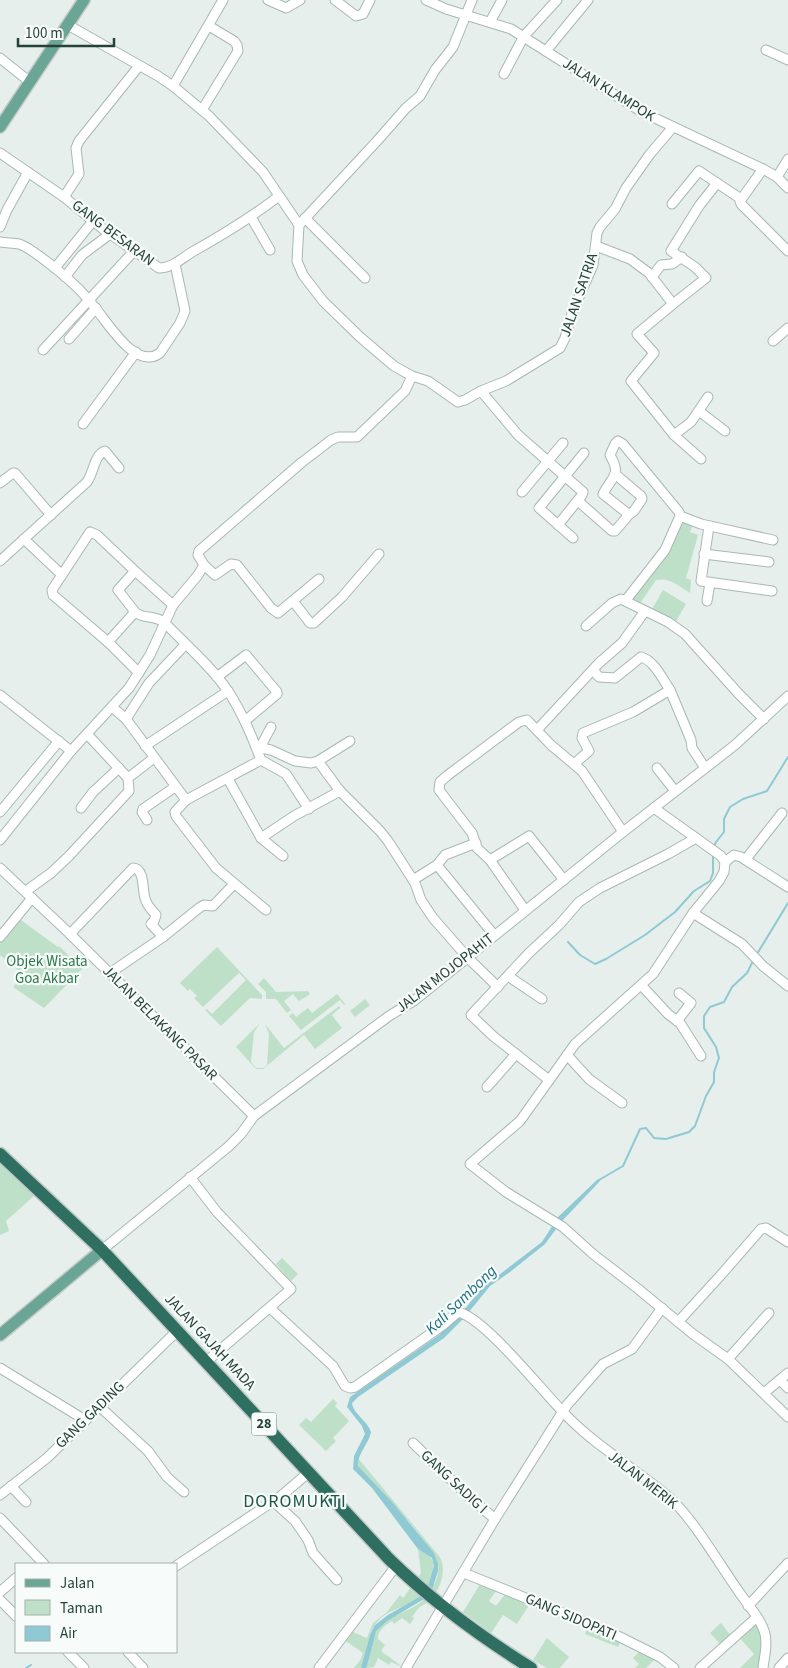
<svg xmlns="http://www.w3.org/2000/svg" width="788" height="1668" font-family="'Source Sans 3',sans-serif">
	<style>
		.green { fill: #bfe0c8 }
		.water { fill: #8ec9d4 }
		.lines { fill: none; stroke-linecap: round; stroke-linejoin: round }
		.stream { stroke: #8ec9d4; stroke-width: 2 }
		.minor-casing { stroke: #a8b8b2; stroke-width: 11 }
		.major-casing { stroke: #c2cac8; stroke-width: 14 }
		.highway-casing { stroke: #c2cac8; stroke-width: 15 }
		.minor { stroke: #fff; stroke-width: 9 }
		.major { stroke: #6aa596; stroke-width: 11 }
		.highway { stroke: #2f6f62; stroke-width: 12 }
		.labels { text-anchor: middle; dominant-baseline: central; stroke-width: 4.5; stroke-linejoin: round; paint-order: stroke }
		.shield { fill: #f7fbf9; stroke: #637a73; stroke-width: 1 }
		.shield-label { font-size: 14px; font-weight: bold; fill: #24423a }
		.street-label { font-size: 15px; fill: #24423a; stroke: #f7fbf9 }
		.park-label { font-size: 15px; fill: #2d7a4b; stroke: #f7fbf9 }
		.water-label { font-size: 16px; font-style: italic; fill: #1c6f80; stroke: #f7fbf9 }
		.quarter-label { font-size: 18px; letter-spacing: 1px; fill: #1f5548; stroke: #f7fbf9 }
	</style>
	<rect width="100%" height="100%" fill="#e6efeb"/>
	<g class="green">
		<path d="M681,521L693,524L690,532L698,535L686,578L691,580L690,593C679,586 669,577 656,580L639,605L632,600L633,598Z"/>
		<polygon points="663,590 686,604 675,623 652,609"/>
		<polygon points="18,918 58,947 59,946 82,969 44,1008 13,987 24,975 0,955 0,940"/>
		<polygon points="217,947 262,995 262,999 250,998 221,1026 205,1010 207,1009 212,1014 246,980 239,973 203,1007 194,998 197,996 190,989 188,991 180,983"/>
		<polygon points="264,978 276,992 308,991 310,994 299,1001 293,994 284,1001 291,1010 287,1013 276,999 266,999 266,992 258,984"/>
		<polygon points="337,994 345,1004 344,1005 340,1000 301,1030 289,1016 293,1013 296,1017 308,1008 312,1013"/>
		<polygon points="365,999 370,1005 355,1017 350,1011"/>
		<polygon points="339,1006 340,1008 332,1015 342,1028 315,1049 304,1035 263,1069 256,1069 236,1047 260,1023 254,1032 251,1062 256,1068 263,1068 267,1065 269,1034 265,1024 284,1048"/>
		<polygon points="0,1161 35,1195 6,1221 9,1231 0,1235"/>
		<polygon points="282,1258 298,1274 291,1281 276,1264"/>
		<polygon points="333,1399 337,1403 335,1406 349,1421 333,1438 336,1441 326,1451 299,1425 306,1418 311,1422"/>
		<path d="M358,1458L439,1556C448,1569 440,1590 430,1600C427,1603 423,1605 420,1607C417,1610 414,1614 412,1617L414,1618L410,1624L402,1618L394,1624L392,1621C385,1626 378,1629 378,1639L385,1645L381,1651L400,1665L399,1666L391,1662L389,1665L378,1658L374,1667L366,1668C371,1657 369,1642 376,1631C387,1614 411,1613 424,1599C432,1591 440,1577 438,1565C435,1546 374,1483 358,1467Z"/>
		<path d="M418,1549C429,1554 436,1559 433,1572C424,1613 391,1601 375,1625C367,1637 367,1653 362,1666L361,1668H354L361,1659L363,1653L346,1641L353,1632L367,1638L373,1623L386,1613L400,1595L403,1598L421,1573Z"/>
		<polygon points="482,1581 498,1588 489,1601 496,1606 507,1592 531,1602 517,1624 503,1615 491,1633 463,1612"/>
		<polygon points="756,1621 762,1631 761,1668 740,1668 754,1654 739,1637"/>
		<polygon points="721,1623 732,1637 722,1646 710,1633"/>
		<polygon points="588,1626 621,1641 618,1647 585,1634"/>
		<polygon points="547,1638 569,1657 560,1668 547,1668 533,1660"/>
		<polygon points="641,1650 657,1657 646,1668 635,1668 639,1664 633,1658"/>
	</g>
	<path class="water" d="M598,1179L600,1181L562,1221L545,1244L510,1272L490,1286L464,1318L444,1338L358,1397L352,1403C353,1414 368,1421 371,1432C369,1444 357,1454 358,1466L393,1503L434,1553L438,1564V1571L433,1587L424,1599L387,1621L376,1631L367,1666L366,1668H361L370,1635L375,1625L388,1615L421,1596L429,1583L434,1566L432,1558L418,1549L372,1488L353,1469L354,1456L365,1434L362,1426L347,1407L350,1397L439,1335L459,1316L482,1288L542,1242L558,1217Z"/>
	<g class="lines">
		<g class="stream">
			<polyline points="714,847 716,842 724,832 724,819 730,807 743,799 767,791 788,757"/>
			<polyline points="568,942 580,955 595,964 606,959 645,935 675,912 694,891 710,881 713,873 713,854"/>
			<polyline points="757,954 788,903"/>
			<polyline points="599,1180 623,1166 640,1129 646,1128 654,1138 666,1139 689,1132 695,1126 706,1096 714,1082 714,1072 719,1058 716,1047 704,1028 704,1016 710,1007 724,1002 732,987 747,973 753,961"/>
			<polyline points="26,1668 31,1665"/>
		</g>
		<defs>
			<g id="minor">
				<polyline points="268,0 286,8 300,0"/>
				<polyline points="335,0 356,16 363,14 370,0"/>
				<polyline points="426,0 446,9 511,29 642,112 763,169 777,177 788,188"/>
				<polyline points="490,22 502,0"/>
				<polyline points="68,25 158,76 173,86 209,116 263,172 299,225 297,261 303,275 323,301 360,337 394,366 412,376 428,381 458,402 465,400 481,391 506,381 560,348 565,338 572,313 593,265 597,233 600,227 615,209 626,188 650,154 673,127"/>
				<polyline points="766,50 788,60"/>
				<polyline points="546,51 588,0"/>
				<polyline points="0,58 30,82"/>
				<polyline points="504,74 524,36 557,0"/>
				<polyline points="173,86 223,0"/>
				<polyline points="202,110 238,51 237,45 234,41 209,26"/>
				<path d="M0,153L64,197L103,229L159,268C173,268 183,257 194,251C224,234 252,217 279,196"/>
				<polyline points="763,169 740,201 741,204 788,251"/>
				<polyline points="777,177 788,159"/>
				<polyline points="64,197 79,174 76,148 79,141 139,66"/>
				<polyline points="672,204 699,171 741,199"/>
				<polyline points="251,217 270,250"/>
				<polyline points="305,218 365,278"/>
				<polyline points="299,225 377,141 406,108 420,96 435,70 453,47 472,0"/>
				<polyline points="0,227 7,210 28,172"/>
				<path d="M0,242C6,243 13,243 19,244C29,247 46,261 55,268C69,279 85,294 96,309C108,323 136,371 160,353L180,323L185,311L175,264"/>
				<polyline points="596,246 630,259 649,273 673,304 637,334 654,353 631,381 674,435 701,459"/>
				<polyline points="55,268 93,221"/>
				<polyline points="65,277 82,255 110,234"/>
				<polyline points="652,277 661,265 672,264 682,257"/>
				<polyline points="673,304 706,278 695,267 671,251 699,206 717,183"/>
				<polyline points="69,339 96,308"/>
				<polyline points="773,341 788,328"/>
				<polyline points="43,350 134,251"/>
				<polyline points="481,391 518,435 583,492 582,495 558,525"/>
				<polyline points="699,411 725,431"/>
				<polyline points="83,424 136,352"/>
				<polyline points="674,435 691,422 708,397"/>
				<polyline points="615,474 641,496 642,499 634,511 627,516"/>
				<polyline points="0,483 13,473 15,473 51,515"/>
				<polyline points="522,492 563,443"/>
				<path d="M578,501L612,531H615L627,517V513L603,494C612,476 622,476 610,455L615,444L618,441L623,444L679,512L680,516L665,550L626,600"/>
				<polyline points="680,516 701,524 773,540"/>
				<polyline points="709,526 701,581 772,591"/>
				<polyline points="573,538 539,508 584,453"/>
				<polyline points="704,554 769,562"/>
				<polyline points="0,561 24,539"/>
				<polyline points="204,565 215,575 231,564 237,565 271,608 278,613 319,579"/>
				<path d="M62,575L24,539L87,482C94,472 94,455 105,451L119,468"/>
				<polyline points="293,601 310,623 314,623 342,597 379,554"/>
				<polyline points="707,601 710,583"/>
				<polyline points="586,626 612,603 621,599 668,622 685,634 738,693 764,719"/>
				<polyline points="108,642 53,595 52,590 90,532 97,535 135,571"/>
				<path d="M593,670L599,677L615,678L641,657C654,660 663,680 670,690"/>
				<polyline points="139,673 108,642 135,612 118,590 135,571 173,605"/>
				<polyline points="217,677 246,655 277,692 277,694 245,721"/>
				<polyline points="0,695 71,751"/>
				<path d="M112,707L126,719L186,800L261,760C252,736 242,712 228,691C211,666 186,645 165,623C154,614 144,620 135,612"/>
				<polyline points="126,719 149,683 185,645"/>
				<polyline points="537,730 599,663 622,643 645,611"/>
				<polyline points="87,734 128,778"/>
				<polyline points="145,746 228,691"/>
				<polyline points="256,747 271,750 295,761 311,763 318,761 350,741"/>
				<polyline points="263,748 262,744 271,727"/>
				<polyline points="261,760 286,774 309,809"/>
				<polyline points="318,761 340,791 380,831 388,841 415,883 421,900 433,918 468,958 498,987"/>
				<polyline points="574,764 589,751 582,738 583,733 633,712 670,690 691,740 692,748 705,768"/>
				<polyline points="657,768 675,791"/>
				<polyline points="228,779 261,838 294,816 340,791"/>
				<polyline points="186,800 175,812 176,816 216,868 266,910"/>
				<polyline points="81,808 93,792 119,768"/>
				<polyline points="654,808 721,856 725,862 724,872 719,881 693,913 653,974 575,1044 520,1121 470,1164 506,1192 563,1227 593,1254 637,1288 693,1334 728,1359 788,1417"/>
				<polyline points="0,812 59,741"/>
				<polyline points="147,820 142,812 143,809 175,787"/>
				<polyline points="261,838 283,856"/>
				<polyline points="0,840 71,751 129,688 150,655 173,605 198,575 204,565 198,555 199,551 301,463 331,440 338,437 357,437 405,391 412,376"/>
				<polyline points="746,859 782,813"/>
				<polyline points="490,860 529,836 564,880"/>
				<polyline points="725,862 734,855 741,857 788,887"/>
				<polyline points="437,865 445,855 476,843"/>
				<polyline points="0,868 70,934 254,1116"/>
				<polyline points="413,880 437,865 494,935"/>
				<polyline points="26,891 51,873 69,856 129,791 128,778 154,758"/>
				<polyline points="525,910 490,860 477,848 472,833 439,790 440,782 448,775 519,722 527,720 551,745 582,771 623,832"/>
				<polyline points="693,913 742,944 763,966 788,986"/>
				<path d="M70,934L133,868C145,869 142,889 145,898C147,906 151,909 156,915L154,921L151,924L163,937"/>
				<polyline points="0,937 32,898"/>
				<polyline points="110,973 163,937 199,908 204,905 213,906 234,884"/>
				<polyline points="508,976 542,999"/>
				<polyline points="642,986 668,1014 680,1023 701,1056"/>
				<polyline points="677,1021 691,1003 679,993"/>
				<polyline points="567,1055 589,1079 622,1103"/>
				<polyline points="549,1080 493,1036 471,1015 529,953 559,925 579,902 600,888 668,854 696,838"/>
				<polyline points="487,1087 516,1054"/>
				<polyline points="190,1177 217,1212 291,1289 206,1362"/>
				<polyline points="102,1250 228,1147 241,1134 254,1116 389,1016 415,1000 623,832 735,745 788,696"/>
				<path d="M270,1308L333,1366L345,1386L350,1388L355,1387L443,1325L458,1312C484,1317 543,1392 564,1413C596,1447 635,1468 670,1498C694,1520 718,1562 737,1589C746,1603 761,1618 765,1634C768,1645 764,1658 763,1668"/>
				<polyline points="678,1322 720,1276 761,1229 766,1228 788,1242"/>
				<polyline points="728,1359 769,1313"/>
				<polyline points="0,1368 85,1420"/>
				<polyline points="780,1380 788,1388"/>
				<polyline points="764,1393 788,1373"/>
				<polyline points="99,1406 148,1451 167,1477 184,1492"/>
				<polyline points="413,1443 467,1495 495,1519"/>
				<polyline points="11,1486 26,1502"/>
				<polyline points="0,1495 47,1458 177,1331"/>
				<polyline points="273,1501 295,1521 308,1540 313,1553 337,1580"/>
				<polyline points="0,1518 44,1564"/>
				<polyline points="176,1566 281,1496 308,1473"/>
				<polyline points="464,1573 612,1633 660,1657 674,1668"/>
				<polyline points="0,1592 16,1578"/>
				<polyline points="0,1600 16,1616"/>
				<polyline points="748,1606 788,1563"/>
				<polyline points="68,1652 84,1668"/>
				<polyline points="128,1652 143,1668"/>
				<polyline points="319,1668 396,1566"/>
				<polyline points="406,1668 495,1519 567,1405 603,1364 632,1349 662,1308"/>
				<polyline points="700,1668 756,1618"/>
				<polyline points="779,1668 788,1658"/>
			</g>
			<g id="major">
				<polyline points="0,127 84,0"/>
				<polyline points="0,1335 102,1250"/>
			</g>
			<path id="highway" d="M0,1154L102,1250L389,1559C431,1600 481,1637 531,1668"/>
		</defs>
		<use href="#minor" class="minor-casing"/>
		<use href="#major" class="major-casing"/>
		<use href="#highway" class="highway-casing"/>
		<use href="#minor" class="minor"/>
		<use href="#major" class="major"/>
		<use href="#highway" class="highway"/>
	</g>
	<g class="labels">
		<rect class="shield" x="251.5" y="1412.5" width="25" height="23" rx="4"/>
		<g class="shield-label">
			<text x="264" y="1424">28</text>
		</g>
		<g class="street-label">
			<text transform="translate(609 90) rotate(32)">JALAN KLAMPOK</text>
			<text transform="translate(113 233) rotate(37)">GANG BESARAN</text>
			<text transform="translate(579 295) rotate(-71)">JALAN SATRIA</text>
			<text transform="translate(445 973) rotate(-38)">JALAN MOJOPAHIT</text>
			<text transform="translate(160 1023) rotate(45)">JALAN BELAKANG PASAR</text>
			<text transform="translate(210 1342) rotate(47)">JALAN GAJAH MADA</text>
			<text transform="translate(90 1415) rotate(-44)">GANG GADING</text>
			<text transform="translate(643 1480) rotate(38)">JALAN MERIK</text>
			<text transform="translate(454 1482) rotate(43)">GANG SADIG I</text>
			<text transform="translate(571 1617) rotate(23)">GANG SIDOPATI</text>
		</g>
		<g class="park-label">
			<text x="47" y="961">Objek Wisata<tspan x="47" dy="17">Goa Akbar</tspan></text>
		</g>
		<g class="water-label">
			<text transform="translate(461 1300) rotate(-44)">Kali Sambong</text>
		</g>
		<g class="quarter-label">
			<text x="295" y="1501">DOROMUKTI</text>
		</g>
	</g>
	<rect x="15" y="1563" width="162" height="90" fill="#f7fbf9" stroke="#a3b1ad"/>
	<rect x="25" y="1579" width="25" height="8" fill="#6aa596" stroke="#a3b1ad"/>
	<text x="60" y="1588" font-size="15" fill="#24423a">Jalan</text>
	<rect x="25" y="1600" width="25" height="15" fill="#bfe0c8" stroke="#a3b1ad"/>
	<text x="60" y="1613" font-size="15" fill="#24423a">Taman</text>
	<rect x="25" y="1626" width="25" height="15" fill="#8ec9d4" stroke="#a3b1ad"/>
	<text x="60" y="1638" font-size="15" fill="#24423a">Air</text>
	<path d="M18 38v8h96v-8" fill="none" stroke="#24423a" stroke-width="2.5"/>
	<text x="25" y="38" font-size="15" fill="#24423a" stroke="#f7fbf9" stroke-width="4" paint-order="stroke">100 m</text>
</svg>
